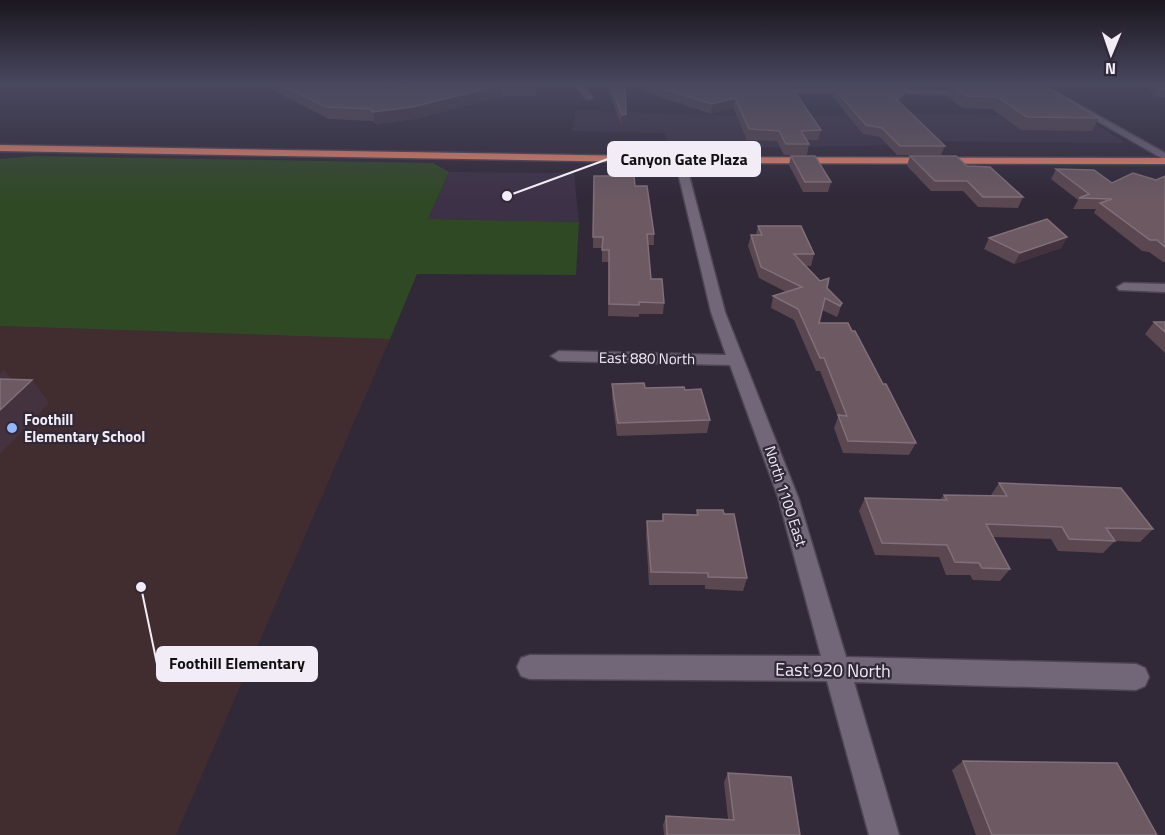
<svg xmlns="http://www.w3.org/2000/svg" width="1165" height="835" font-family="'Titillium Web',sans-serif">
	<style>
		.built { fill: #3d3147 }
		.education { fill: #412d30 }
		.green { fill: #304925 }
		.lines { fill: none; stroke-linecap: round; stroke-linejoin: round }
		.minor-casing { stroke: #4d4553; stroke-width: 3 }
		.highway-casing { stroke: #4d4553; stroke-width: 3 }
		.minor { fill: #716779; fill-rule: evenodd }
		.highway { fill: #f5876a; fill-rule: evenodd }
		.wall { fill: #5b4750 }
		.shaded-wall { fill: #44333f }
		.building { fill: #6c5962; stroke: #817079; stroke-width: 1.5 }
		.poi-dot { fill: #8fb8fd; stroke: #312838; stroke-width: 2 }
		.labels { text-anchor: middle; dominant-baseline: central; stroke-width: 4.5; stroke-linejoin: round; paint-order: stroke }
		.street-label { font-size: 15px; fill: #f2ecf7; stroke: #312838 }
		.poi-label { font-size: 15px; font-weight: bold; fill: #f2ecf7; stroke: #312838; text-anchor: start }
		.near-street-label { font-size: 18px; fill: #f2ecf7; stroke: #312838 }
		.leader { fill: none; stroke: #f2ecf7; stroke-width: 2 }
		.callout-dot { fill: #f2ecf7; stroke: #312838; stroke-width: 2 }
		.callout { fill: #f2ecf7; stroke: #f2ecf7; stroke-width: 2 }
		.callout-label { font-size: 16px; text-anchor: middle; font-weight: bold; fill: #111 }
	</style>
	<rect width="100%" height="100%" fill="#312838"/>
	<g class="built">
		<polygon points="576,110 691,115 844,116 842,113 1083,116 1126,143 929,141 866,146 717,148 668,146 665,133 572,131"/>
		<polygon points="449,172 574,173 579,222 428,219"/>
	</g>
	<polygon class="education" points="0,326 390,339 176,835 0,835"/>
	<g class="green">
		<polygon points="244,84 230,92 232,88 148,88 139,91 151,85"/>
		<polygon points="36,156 433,163 449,172 428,219 579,222 576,275 417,274 390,339 0,326 0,159"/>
	</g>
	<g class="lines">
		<defs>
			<g id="minor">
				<polygon points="574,84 582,84 593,97 592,99 586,99"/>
				<polygon points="1033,84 1042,84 1165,153 1165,160"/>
				<polygon points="766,89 855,89 859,91 855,93 766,93"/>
				<polygon points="880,89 972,91 976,93 972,95 883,93 879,91"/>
				<polygon points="680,157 685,160 725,312 798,497 846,657 1136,664 1145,668 1149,677 1145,686 1136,690 854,682 899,835 869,835 827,681 530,679 521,676 517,667 521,658 530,655 821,656 778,497 730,365 559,361 551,356 559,351 726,355 711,312 675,160"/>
				<polygon points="1124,283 1165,284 1165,292 1119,290 1117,287"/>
			</g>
			<polygon id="highway" points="0,145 694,157 1165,158 1165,164 694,163 0,151"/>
		</defs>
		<use href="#minor" class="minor-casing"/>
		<use href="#highway" class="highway-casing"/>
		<use href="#minor" class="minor"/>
		<use href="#highway" class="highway"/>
	</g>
	<g class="wall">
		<polygon points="261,84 540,84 536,96 503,96 415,119 375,124 373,121 329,119"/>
		<polygon points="606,84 784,84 784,86 821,130 818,140 807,140 809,144 807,155 784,155 777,141 747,140 733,107 711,114 625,85 626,124 621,125"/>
		<polygon points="821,84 916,84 913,88 824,87"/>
		<polygon points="931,84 1165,84 1165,97 1154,96 1148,88 1051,87 1045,85 1030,86 1099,118 1092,131 1021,130 992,109 962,108 948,97 951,88 936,88"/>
		<polygon points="834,88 905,97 900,103 945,146 941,155 897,155 880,137 863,134 832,96"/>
		<polygon points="791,156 831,182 828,192 803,192 789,165"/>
		<polygon points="910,156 967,166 1023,197 1018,208 978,207 963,191 931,191 907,166"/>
		<polygon points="1056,169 1112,183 1156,180 1165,176 1165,262 1163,262 1149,252 1142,251 1094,213 1096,209 1073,209 1078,200 1051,179"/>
		<polygon points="594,176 635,186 654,234 654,245 648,245 651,279 664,303 663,314 639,314 639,317 608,316 609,262 602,262 602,248 593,248"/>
		<polygon points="758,226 814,254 811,266 805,266 842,303 838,315 837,317 822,310 819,323 916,443 909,455 843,453 834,428 838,417 820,371 816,371 794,320 771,308 773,296 786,292 759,278 748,246 751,235 756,235"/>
		<polygon points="1067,237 1061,248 1014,264 984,249 989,238"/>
		<polygon points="1154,322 1165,322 1165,353 1145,334"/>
		<polygon points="612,384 645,388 685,390 710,420 707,433 617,436 612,397"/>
		<polygon points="999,483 1153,529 1140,542 1115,541 1103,553 1058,551 1051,539 993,537 1010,569 1000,581 973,580 970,575 946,575 939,557 875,555 859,511 865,498 940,500 944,495 991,495"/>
		<polygon points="697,510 724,514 747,578 743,591 705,589 705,585 649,585 646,534 647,521 662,521 663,514 696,515"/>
		<polygon points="963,761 1157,835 976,835 952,770"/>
		<polygon points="728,773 800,835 664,835 663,825 666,816 728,819 724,782"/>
	</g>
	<g class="shaded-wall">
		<polygon points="383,84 425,84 381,96 379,85"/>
		<polygon points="536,84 540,84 536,96"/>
		<polygon points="1027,84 1046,84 1045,85 1026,86"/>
		<polygon points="502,85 503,96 415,119 375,124 373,112"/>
		<polygon points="908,88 905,97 896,107 899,98"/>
		<polygon points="735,98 733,107 711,114 712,104"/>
		<polygon points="626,114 626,124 621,125 622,115"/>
		<polygon points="1067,237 1061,248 1014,264 1020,253"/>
		<polygon points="4,370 20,391 32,380 49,403 0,454 0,374"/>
	</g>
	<g class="building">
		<polygon points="279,84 383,84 379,85 384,90 423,84 536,84 536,85 502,85 412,107 373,112 370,109 326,107"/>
		<polygon points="610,84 625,84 626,114 622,115"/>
		<polygon points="648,84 754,84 759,86 791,86 821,130 801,131 809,144 786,144 779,131 749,129 735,98 712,104"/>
		<polygon points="1155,84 1165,84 1165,89 1159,88"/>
		<polygon points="952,85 1046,86 1099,118 1027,117 997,97 966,96"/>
		<polygon points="834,88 908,88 899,98 895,98 945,146 900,146 882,128 866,125"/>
		<polygon points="791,156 815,156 831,182 805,182"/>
		<polygon points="910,156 956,156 967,166 990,167 1023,197 983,197 967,181 935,181"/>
		<polygon points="1056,169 1094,170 1112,183 1133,173 1156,180 1165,176 1165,247 1157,240 1150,240 1100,203 1112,199 1079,198 1089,194"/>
		<polygon points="594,176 634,176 635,186 647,186 654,234 647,234 651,279 662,279 664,303 639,302 639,305 609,304 609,250 602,250 603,237 593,237"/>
		<polygon points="1047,219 1067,237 1020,253 989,238"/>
		<polygon points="758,226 801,226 814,254 794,254 820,281 829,278 827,288 842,303 840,306 825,298 819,323 848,323 852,331 855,331 883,384 886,384 916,443 848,441 838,415 847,416 824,358 820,358 798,309 773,296 802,287 761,267 751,235 762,235"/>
		<polygon points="1154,322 1165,322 1165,332"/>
		<polygon points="0,379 32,380 0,410"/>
		<polygon points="644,383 645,388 684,387 685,390 701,389 710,420 618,423 612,384"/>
		<polygon points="999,483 1121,488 1153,529 1106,528 1115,541 1069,539 1062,527 986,524 1010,569 982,568 979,563 955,562 947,545 882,543 865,498 947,500 944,495 1007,496"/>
		<polygon points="697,510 723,510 724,514 734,514 747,578 708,577 708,573 651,572 647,521 663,521 663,514 698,515"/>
		<polygon points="963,761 1117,763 1157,835 992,835"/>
		<polygon points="728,773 791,777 800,835 667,835 666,816 734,820"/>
	</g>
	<linearGradient id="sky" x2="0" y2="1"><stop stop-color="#1b161f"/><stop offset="0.42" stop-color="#48485e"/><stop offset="1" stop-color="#48485e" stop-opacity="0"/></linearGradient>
	<rect width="1165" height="200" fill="url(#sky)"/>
	<circle class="poi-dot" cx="12" cy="428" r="6"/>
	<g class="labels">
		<g class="street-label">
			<text transform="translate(647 358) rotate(1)">East 880 North</text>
			<text transform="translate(786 496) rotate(72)">North 1100 East</text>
		</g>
		<g class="poi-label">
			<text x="24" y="419">Foothill<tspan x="24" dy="17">Elementary School</tspan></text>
		</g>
		<g class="near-street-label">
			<text transform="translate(833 670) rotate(1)">East 920 North</text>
		</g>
	</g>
	<path class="leader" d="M507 196L608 159M141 587L157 664"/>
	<g class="callout-dot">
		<circle cx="507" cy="196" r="6"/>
		<circle cx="141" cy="587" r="6"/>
	</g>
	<g class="callout">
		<rect x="608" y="142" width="152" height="34" rx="6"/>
		<rect x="157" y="647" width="160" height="34" rx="6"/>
	</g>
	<g class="callout-label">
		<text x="684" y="165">Canyon Gate Plaza</text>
		<text x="237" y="669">Foothill Elementary</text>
	</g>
	<g transform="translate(1111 54) rotate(182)" stroke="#312838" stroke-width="4.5" paint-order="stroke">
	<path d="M0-4.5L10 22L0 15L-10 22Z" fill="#f2ecf7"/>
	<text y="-9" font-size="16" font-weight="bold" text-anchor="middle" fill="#f2ecf7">N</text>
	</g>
</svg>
